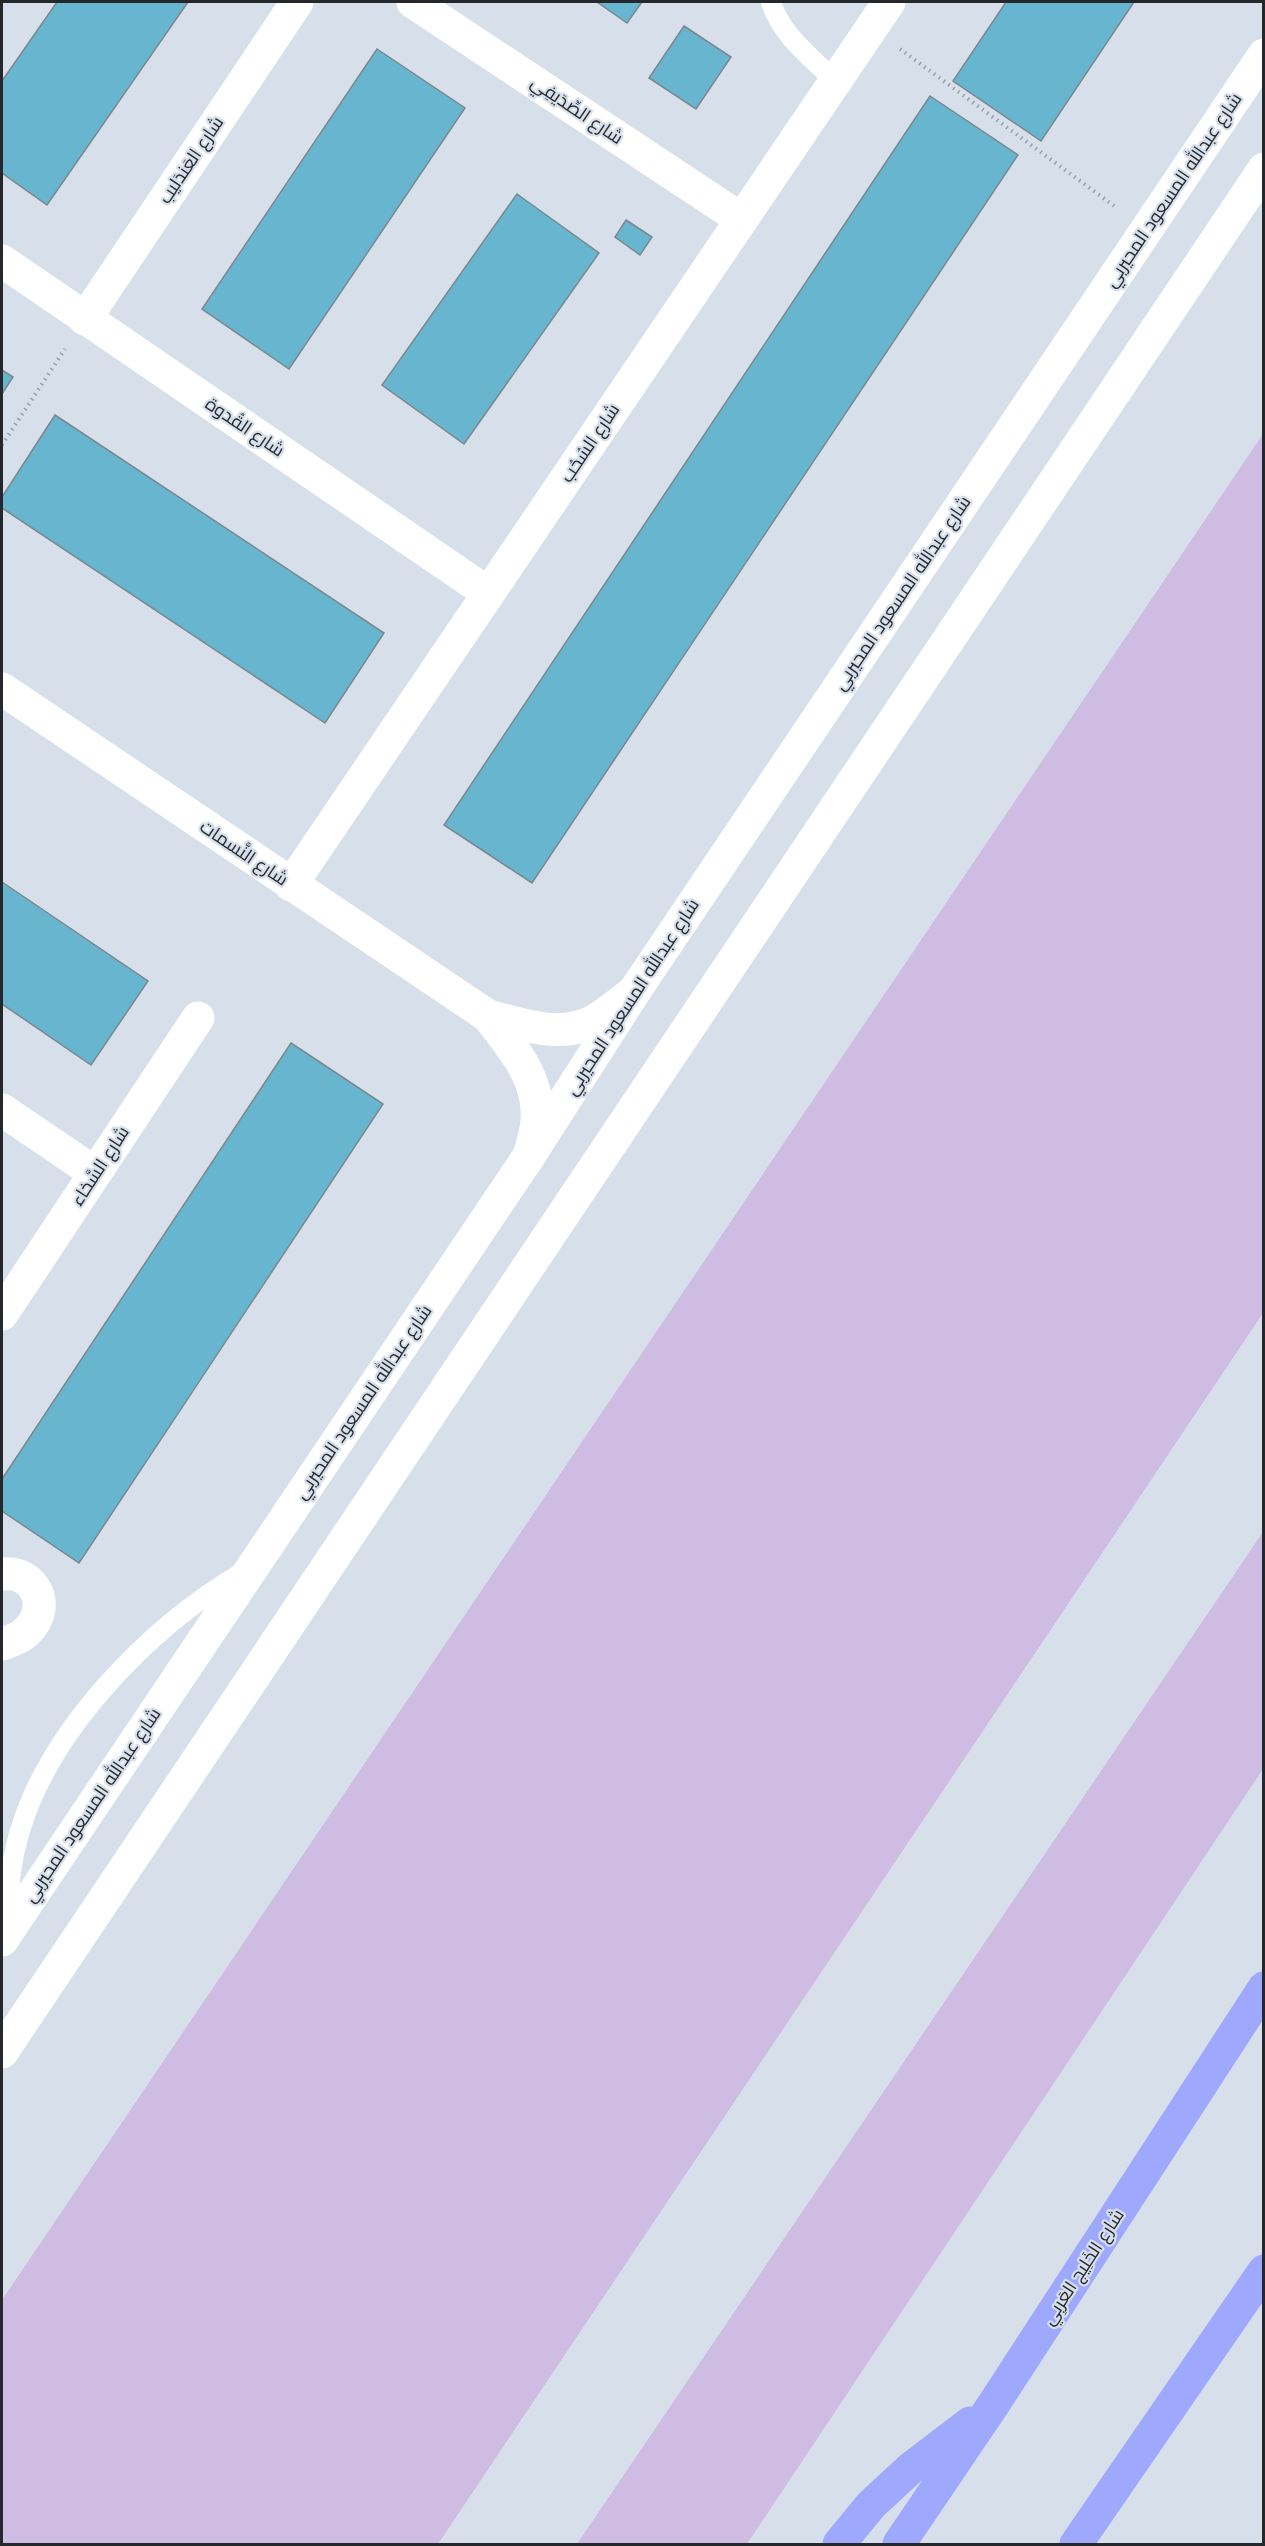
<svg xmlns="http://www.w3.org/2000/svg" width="1265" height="2546" font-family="'Times New Roman',Cairo,serif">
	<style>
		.green { fill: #cebce3 }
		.building { fill: #68b5cf; stroke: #7b888d; stroke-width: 1.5 }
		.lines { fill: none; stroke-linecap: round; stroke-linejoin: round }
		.path { stroke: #99a0a8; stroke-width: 4; stroke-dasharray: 1.5 4.5; stroke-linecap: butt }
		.lane { stroke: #fff; stroke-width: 20 }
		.street { stroke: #fff; stroke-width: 33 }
		.secondary { stroke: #fff; stroke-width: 33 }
		.highway { stroke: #9ea8fc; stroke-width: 33 }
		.labels { text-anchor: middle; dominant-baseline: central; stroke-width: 4.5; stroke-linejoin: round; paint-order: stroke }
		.street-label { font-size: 18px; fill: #24272b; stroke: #d6dfea }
	</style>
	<rect width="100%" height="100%" fill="#d6dfea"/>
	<g class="green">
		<polygon points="1263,434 1263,1313 438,2544 2,2544 2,2300"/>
		<polygon points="1263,1532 1263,1769 747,2544 577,2544"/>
	</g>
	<g class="building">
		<polygon points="57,2 188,2 47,205 2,173 2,81"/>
		<polygon points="597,2 642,2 627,23"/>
		<polygon points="1006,2 1134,2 1041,141 953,81"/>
		<polygon points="684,26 731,57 696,109 649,78"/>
		<polygon points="377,49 465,108 289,369 202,309"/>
		<polygon points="930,96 1018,155 532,883 444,825"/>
		<polygon points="517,194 599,253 464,444 382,385"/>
		<polygon points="626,220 652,237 640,255 615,237"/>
		<polygon points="2,370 13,377 2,394"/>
		<polygon points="55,415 384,633 325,723 2,508 2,497"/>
		<polygon points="2,882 148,981 91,1065 2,1004"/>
		<polygon points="291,1043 383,1104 79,1563 2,1511 2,1479"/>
	</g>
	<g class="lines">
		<g class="path">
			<polyline points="900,49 1117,208"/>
			<polyline points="2,445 65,349"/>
		</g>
		<g class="lane">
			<path d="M771,2C781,35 811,57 835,81"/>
			<path d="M8,1929C7,1896 10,1865 19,1834C49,1729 151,1626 243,1572"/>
		</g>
		<g class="street">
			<polyline points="413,2 741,219"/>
			<polyline points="2,261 488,593"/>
			<polyline points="85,319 297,2"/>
			<path d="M2,689L488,1016C518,1024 558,1037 588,1024C604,1017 620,1002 634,992"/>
			<polyline points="291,885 889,2"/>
			<path d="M488,1016C511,1046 540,1078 537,1119C537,1131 532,1144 529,1156"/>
			<polyline points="2,1110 95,1173"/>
			<polyline points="2,1314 198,1018"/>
			<path d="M2,1574C36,1570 52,1608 27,1631C21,1638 10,1641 2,1644"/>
		</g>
		<g class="secondary">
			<polyline points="2,1940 529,1156 634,992 1264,55"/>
			<polyline points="2,2052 1264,169"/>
		</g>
		<g class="highway">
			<polyline points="839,2544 871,2505 911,2468 970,2423"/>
			<polyline points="899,2544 993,2405 1264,1988"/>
			<polyline points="1076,2544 1264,2271"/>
		</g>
	</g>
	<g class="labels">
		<g class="street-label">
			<text transform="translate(577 110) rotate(34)">شارع الصِّدَيفِي</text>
			<text transform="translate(191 160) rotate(-56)">شارع العَندَليب</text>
			<text transform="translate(1173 190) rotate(-56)">شارع عبدالله المسعود المحيربي</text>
			<text transform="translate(245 427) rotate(34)">شارع القُدوة</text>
			<text transform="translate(590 443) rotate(-56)">شارع السُحُب</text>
			<text transform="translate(902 593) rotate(-56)">شارع عبدالله المسعود المحيربي</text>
			<text transform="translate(244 853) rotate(34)">شارع النَّسمات</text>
			<text transform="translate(632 997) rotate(-57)">شارع عبدالله المسعود المحيربي</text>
			<text transform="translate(100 1166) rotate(-57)">شارع السَّخاء</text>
			<text transform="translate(363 1402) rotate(-56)">شارع عبدالله المسعود المحيربي</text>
			<text transform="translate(92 1805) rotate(-56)">شارع عبدالله المسعود المحيربي</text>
			<text transform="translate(1083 2267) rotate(-57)">شارع الخَلِيج العَربِي</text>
		</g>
	</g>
	<rect width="1265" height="2546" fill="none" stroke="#24272b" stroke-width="6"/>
</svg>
